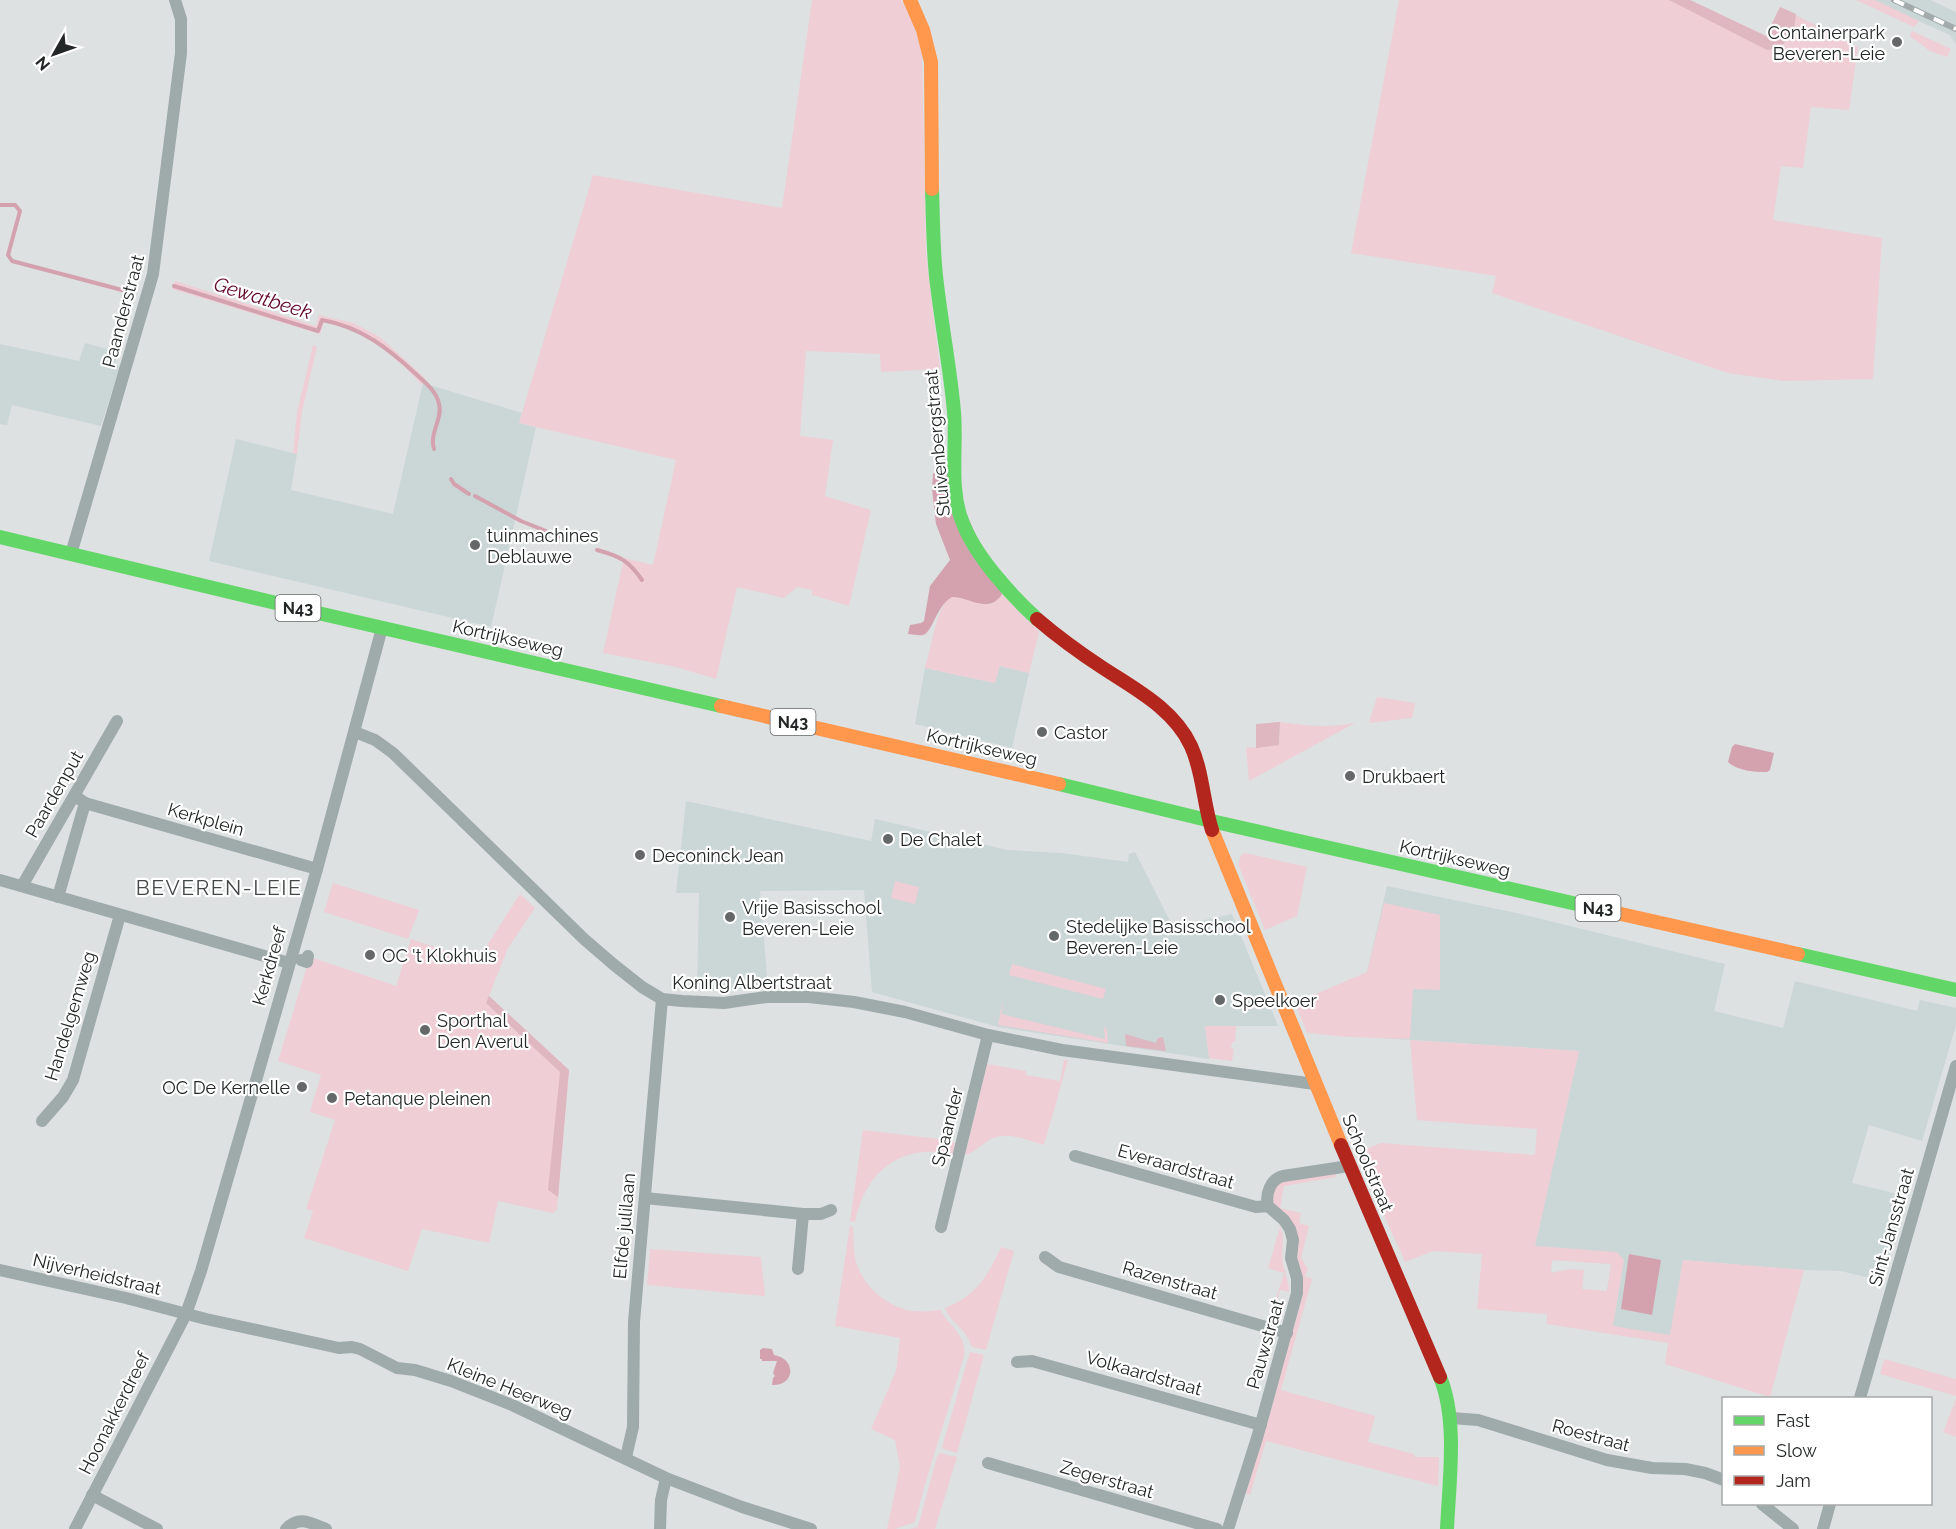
<svg xmlns="http://www.w3.org/2000/svg" width="1956" height="1529" font-family="Raleway,sans-serif">
	<style>
		.built { fill: #cbd6d6 }
		.green { fill: #efced6; fill-rule: evenodd }
		.forest { fill: #deb7c1 }
		.water { fill: #d4a2af }
		.lines { fill: none; stroke-linecap: round; stroke-linejoin: round }
		.stream { stroke: #d4a2af; stroke-width: 4 }
		.street { stroke: #9faaaa; stroke-width: 12 }
		.fast { stroke: #63d668; stroke-width: 14 }
		.slow { stroke: #ff974d; stroke-width: 14 }
		.jam { stroke: #b3261e; stroke-width: 14 }
		.rail-casing { stroke: #a2aaaa; stroke-width: 6 }
		.rail { stroke: #fff; stroke-width: 4; stroke-dasharray: 11; stroke-linecap: butt }
		.poi-dot { fill: #656868; stroke: #fff; stroke-width: 2 }
		.labels { text-anchor: middle; dominant-baseline: central; stroke-width: 4.5; stroke-linejoin: round; paint-order: stroke }
		.shield { fill: #fff; stroke: #666868; stroke-width: 1.5 }
		.shield-label { font-size: 16px; font-weight: bold; fill: #242727 }
		.poi-label { font-size: 18px; fill: #242727; stroke: #fff; text-anchor: start }
		.street-label { font-size: 18px; fill: #242727; stroke: #fff }
		.water-label { font-size: 20px; font-style: italic; fill: #61062c; stroke: #fff }
		.quarter-label { font-size: 21px; letter-spacing: 1.5px; fill: #424848; stroke: #fff }
	</style>
	<rect width="100%" height="100%" fill="#dde1e1"/>
	<g class="built">
		<polygon points="1869,0 1930,0 1956,12 1956,44 1950,35 1919,21 1917,23"/>
		<polygon points="85,343 118,352 115,364 120,366 101,426 12,405 7,425 0,424 0,344 79,361"/>
		<polygon points="423,383 522,413 519,423 536,427 491,627 209,561 236,439 297,454 291,490 393,514"/>
		<polygon points="999,666 1029,673 1012,748 915,724 925,668 995,683"/>
		<polygon points="686,801 871,841 875,819 1007,850 1061,853 1128,862 1129,854 1135,852 1173,927 1232,914 1278,1026 1205,1026 1209,1059 998,1027 872,992 864,890 760,891 768,988 697,991 699,893 676,893"/>
		<polygon points="1387,886 1521,914 1725,964 1714,1011 1783,1028 1795,981 1917,1011 1920,1000 1956,1008 1956,1025 1922,1141 1869,1125 1852,1183 1906,1196 1882,1281 1841,1271 1804,1270 1683,1260 1669,1343 1601,1332 1611,1264 1532,1258 1579,1051 1365,1037 1367,972"/>
	</g>
	<g class="green">
		<polygon points="812,0 901,0 912,19 922,52 926,254 940,369 881,372 880,354 806,351 800,436 833,440 825,496 871,510 849,606 812,595 812,590 797,587 784,598 737,587 716,679 676,667 603,653 624,558 653,565 676,460 519,423 593,175 782,208"/>
		<polygon points="1399,0 1690,0 1766,36 1780,7 1858,47 1849,110 1811,107 1803,168 1781,166 1773,220 1882,238 1873,379 1783,381 1728,373 1492,293 1496,276 1351,253"/>
		<polygon points="1856,0 1875,0 1919,21 1914,27"/>
		<polygon points="1912,31 1951,49 1947,57 1930,51 1910,36"/>
		<path d="M175,281L316,326L319,315L353,323L380,337L425,378L422,385C397,357 363,328 324,322L320,334L172,289Z"/>
		<polygon points="313,345 317,347 302,412 297,454 293,453 297,412"/>
		<path d="M1002,594L1039,632L1029,673L1000,666L995,683L925,668C931,648 934,623 944,604C946,600 950,597 955,597C966,597 978,604 992,604Z"/>
		<polygon points="1377,697 1415,703 1412,718 1369,723"/>
		<path d="M1280,722C1306,726 1329,728 1355,723L1249,781L1246,748L1279,745Z"/>
		<polygon points="1245,853 1307,867 1297,916 1265,930 1238,864 1241,855"/>
		<polygon points="895,881 919,887 915,904 891,898"/>
		<polygon points="333,883 419,910 408,939 324,912"/>
		<polygon points="520,894 535,908 508,948 489,996 569,1070 557,1210 553,1213 498,1201 489,1243 422,1229 408,1271 304,1238 313,1211 306,1209 335,1120 310,1112 321,1075 278,1061 310,957 396,986 411,939 477,961"/>
		<polygon points="1384,903 1440,915 1440,990 1413,989 1410,1039 1348,1037 1307,1033 1295,1003 1367,972"/>
		<polygon points="1012,964 1106,989 1103,999 1009,975"/>
		<polygon points="1003,1000 1002,1014 1105,1039 1104,1026 1107,1030 1108,1043 998,1025"/>
		<polygon points="1205,1026 1236,1026 1235,1042 1232,1042 1231,1048 1234,1049 1232,1061 1209,1058"/>
		<path d="M1410,1040L1579,1051L1535,1246L1617,1252L1624,1260L1613,1326L1670,1335L1683,1260L1804,1270L1770,1397L1665,1364L1668,1343L1547,1324V1314L1477,1309L1482,1254L1433,1251L1405,1262L1356,1153L1381,1143L1535,1155L1537,1129L1417,1120ZM1552,1260L1611,1264L1607,1291L1582,1289L1584,1270L1569,1269L1551,1273Z"/>
		<path d="M1064,1060H1068L1044,1145C1026,1140 1006,1130 989,1140C980,1146 975,1152 965,1155L987,1064L1026,1071V1075L1060,1081Z"/>
		<path d="M863,1130L947,1140L956,1143L953,1154C901,1143 865,1171 855,1222L850,1221Z"/>
		<polygon points="1336,1174 1336,1177 1284,1186 1280,1208 1301,1213 1299,1223 1309,1226 1301,1258 1308,1269 1305,1276 1312,1279 1281,1390 1375,1416 1368,1442 1414,1454 1415,1457 1439,1457 1438,1486 1266,1441 1250,1495 1245,1493 1302,1298 1296,1253 1272,1202 1275,1187 1281,1181"/>
		<path d="M850,1225L853,1228C854,1241 853,1253 857,1265C865,1288 888,1307 912,1311C922,1312 931,1311 940,1310C950,1327 967,1335 964,1356C948,1412 929,1466 915,1522L895,1529H887L900,1467L895,1440L871,1429L896,1371L900,1338L835,1326Z"/>
		<path d="M1280,1227C1285,1238 1282,1246 1282,1257C1283,1270 1289,1280 1289,1292L1280,1290L1271,1322L1269,1321L1284,1273L1268,1268Z"/>
		<path d="M1001,1247L1014,1251L986,1350L972,1347L965,1333L949,1316L945,1308C976,1296 988,1276 1001,1247Z"/>
		<polygon points="650,1249 761,1257 765,1296 647,1285"/>
		<polygon points="970,1352 984,1355 957,1453 944,1449 942,1447"/>
		<polygon points="1884,1359 1956,1379 1956,1396 1880,1374"/>
		<polygon points="1956,1399 1956,1437 1943,1432"/>
		<polygon points="940,1453 957,1457 935,1529 910,1529 917,1527 919,1523 937,1457"/>
	</g>
	<g class="forest">
		<polygon points="1669,0 1690,0 1766,36 1780,7 1796,14 1794,31 1789,38 1779,48 1767,50"/>
		<polygon points="1280,722 1279,745 1256,748 1256,724"/>
		<polygon points="489,996 569,1070 558,1197 548,1190 560,1072 486,1003"/>
		<polygon points="1125,1034 1156,1043 1158,1038 1163,1037 1166,1051 1126,1046"/>
	</g>
	<g class="water">
		<path d="M943,468L947,470L1002,594C989,615 970,597 952,597C936,606 933,632 923,635C918,636 913,634 908,634L910,625L921,623L924,621L930,586L950,560L936,524L932,489L933,474L938,469Z"/>
		<path d="M1735,744L1774,753L1770,770L1767,772C1755,772 1737,771 1728,762L1732,747Z"/>
		<polygon points="1629,1254 1661,1260 1652,1315 1621,1309"/>
		<path d="M763,1348L772,1349L774,1355C797,1359 795,1386 772,1385L773,1378L775,1376L773,1373L777,1361H762V1359H760V1350Z"/>
	</g>
	<g class="lines">
		<g class="stream">
			<polyline points="0,205 15,205 20,211 8,255 12,261 126,291"/>
			<path d="M174,286L318,331L322,320C361,327 388,348 417,375C425,382 437,392 439,404C443,419 429,433 434,449"/>
			<polyline points="451,479 454,484 469,494"/>
			<polyline points="475,496 521,521 571,541"/>
			<path d="M597,550C620,556 629,561 642,580"/>
		</g>
		<g class="street">
			<polyline points="71,554 153,274 181,53 181,19 175,0"/>
			<polyline points="355,732 375,740 393,753 584,939 613,964 642,987 662,999 682,1001 724,1003 766,997 809,997 854,1002 905,1012 988,1035 1062,1050 1315,1084"/>
			<polyline points="75,796 85,803 317,869"/>
			<polyline points="0,880 289,963"/>
			<polyline points="22,886 117,721"/>
			<polyline points="58,897 85,803"/>
			<polyline points="301,960 307,962 308,956"/>
			<polyline points="42,1121 63,1097 73,1080 120,915"/>
			<polyline points="1075,1156 1256,1207 1268,1206"/>
			<polyline points="645,1198 803,1214 821,1214 831,1210"/>
			<polyline points="941,1227 988,1035"/>
			<polyline points="1045,1257 1059,1267 1287,1333"/>
			<polyline points="798,1269 803,1214"/>
			<polyline points="0,1270 126,1298 206,1319 339,1348 352,1347 360,1349 397,1368 415,1370 451,1381 512,1405 666,1478 742,1507 811,1529"/>
			<polyline points="1017,1362 1032,1361 1261,1425"/>
			<polyline points="1860,1398 1956,1066"/>
			<polyline points="1451,1418 1478,1420 1607,1460 1652,1468 1685,1469 1705,1473 1724,1480"/>
			<polyline points="626,1457 633,1427 634,1322 662,999"/>
			<polyline points="988,1463 1217,1529"/>
			<polyline points="92,1495 157,1529"/>
			<polyline points="1762,1504 1793,1529"/>
			<polyline points="75,1529 186,1314 201,1271 317,869 382,628"/>
			<path d="M286,1529C299,1515 311,1523 326,1529"/>
			<polyline points="660,1529 661,1500 666,1478"/>
			<path d="M1228,1529L1257,1438L1297,1293V1278L1291,1258L1293,1240L1290,1229L1284,1220L1268,1206C1265,1193 1271,1179 1283,1176L1349,1166"/>
			<polyline points="1823,1529 1830,1504"/>
		</g>
		<g class="fast">
			<path d="M932,189C933,218 933,247 936,276C941,322 950,366 954,412C957,448 949,487 962,521C975,556 1010,594 1037,619"/>
			<polyline points="0,537 318,613 721,706"/>
			<polyline points="1059,784 1207,820 1621,914"/>
			<polyline points="1798,954 1956,990"/>
			<path d="M1440,1377C1458,1420 1449,1483 1447,1529"/>
		</g>
		<g class="slow">
			<polyline points="910,0 923,30 931,62 932,189"/>
			<polyline points="721,706 1059,784"/>
			<polyline points="1212,830 1341,1145"/>
			<polyline points="1621,914 1798,954"/>
		</g>
		<g class="jam">
			<path d="M1037,619C1058,637 1080,653 1103,668C1135,689 1174,709 1191,746C1203,772 1203,802 1212,830"/>
			<polyline points="1341,1145 1440,1377"/>
		</g>
		<defs>
			<polyline id="rail" points="1894,0 1956,29"/>
		</defs>
		<use href="#rail" class="rail-casing"/>
		<use href="#rail" class="rail"/>
	</g>
	<g class="poi-dot">
		<circle cx="1897" cy="42" r="6"/>
		<circle cx="475" cy="545" r="6"/>
		<circle cx="1042" cy="732" r="6"/>
		<circle cx="1350" cy="776" r="6"/>
		<circle cx="888" cy="839" r="6"/>
		<circle cx="640" cy="855" r="6"/>
		<circle cx="730" cy="917" r="6"/>
		<circle cx="1054" cy="936" r="6"/>
		<circle cx="370" cy="955" r="6"/>
		<circle cx="1220" cy="1000" r="6"/>
		<circle cx="425" cy="1030" r="6"/>
		<circle cx="302" cy="1087" r="6"/>
		<circle cx="332" cy="1098" r="6"/>
	</g>
	<g class="labels">
		<g class="shield">
			<rect x="275.5" y="595" width="45" height="26" rx="4.5"/>
			<rect x="770.5" y="709" width="45" height="26" rx="4.5"/>
			<rect x="1575.5" y="895" width="45" height="26" rx="4.5"/>
		</g>
		<g class="shield-label">
			<text x="298" y="608">N43</text>
			<text x="793" y="722">N43</text>
			<text x="1598" y="908">N43</text>
		</g>
		<g class="poi-label">
			<text x="1885" y="32" text-anchor="end">Containerpark<tspan x="1885" dy="21">Beveren-Leie</tspan></text>
			<text x="487" y="535">tuinmachines<tspan x="487" dy="21">Deblauwe</tspan></text>
			<text x="1054" y="732">Castor</text>
			<text x="1362" y="776">Drukbaert</text>
			<text x="900" y="839">De Chalet</text>
			<text x="652" y="855">Deconinck Jean</text>
			<text x="742" y="907">Vrije Basisschool<tspan x="742" dy="21">Beveren-Leie</tspan></text>
			<text x="1066" y="926">Stedelijke Basisschool<tspan x="1066" dy="21">Beveren-Leie</tspan></text>
			<text x="382" y="955">OC 't Klokhuis</text>
			<text x="1232" y="1000">Speelkoer</text>
			<text x="437" y="1020">Sporthal<tspan x="437" dy="21">Den Averul</tspan></text>
			<text x="290" y="1087" text-anchor="end">OC De Kernelle</text>
			<text x="344" y="1098">Petanque pleinen</text>
		</g>
		<g class="street-label">
			<text transform="translate(123 311) rotate(-75)">Paanderstraat</text>
			<text transform="translate(937 443) rotate(-95)">Stuivenbergstraat</text>
			<text transform="translate(508 638) rotate(13)">Kortrijkseweg</text>
			<text transform="translate(982 747) rotate(13)">Kortrijkseweg</text>
			<text transform="translate(54 794) rotate(-60)">Paardenput</text>
			<text transform="translate(206 819) rotate(16)">Kerkplein</text>
			<text transform="translate(1455 858) rotate(13)">Kortrijkseweg</text>
			<text transform="translate(269 966) rotate(-74)">Kerkdreef</text>
			<text x="752" y="982">Koning Albertstraat</text>
			<text transform="translate(70 1016) rotate(-73)">Handelgemweg</text>
			<text transform="translate(947 1127) rotate(-76)">Spaander</text>
			<text transform="translate(1368 1163) rotate(67)">Schoolstraat</text>
			<text transform="translate(1176 1166) rotate(16)">Everaardstraat</text>
			<text transform="translate(624 1226) rotate(-85)">Elfde julilaan</text>
			<text transform="translate(1891 1227) rotate(-74)">Sint-Jansstraat</text>
			<text transform="translate(97 1274) rotate(13)">Nijverheidstraat</text>
			<text transform="translate(1170 1280) rotate(16)">Razenstraat</text>
			<text transform="translate(1265 1344) rotate(-74)">Pauwstraat</text>
			<text transform="translate(1144 1373) rotate(16)">Volkaardstraat</text>
			<text transform="translate(510 1388) rotate(22)">Kleine Heerweg</text>
			<text transform="translate(114 1413) rotate(-63)">Hoonakkerdreef</text>
			<text transform="translate(1591 1435) rotate(15)">Roestraat</text>
			<text transform="translate(1107 1479) rotate(16)">Zegerstraat</text>
		</g>
		<g class="water-label">
			<text transform="translate(263 298) rotate(17)">Gewatbeek</text>
		</g>
		<g class="quarter-label">
			<text x="219" y="887">BEVEREN-LEIE</text>
		</g>
	</g>
	<rect x="1722" y="1397" width="210" height="108" fill="#ffffff" stroke="#a7a9a9" stroke-width="1.5"/>
	<rect x="1734" y="1416" width="30" height="9" fill="#63d668" stroke="#a7a9a9" stroke-width="1.5"/>
	<text x="1776" y="1427" font-size="18" fill="#242727">Fast</text>
	<rect x="1734" y="1446" width="30" height="9" fill="#ff974d" stroke="#a7a9a9" stroke-width="1.5"/>
	<text x="1776" y="1457" font-size="18" fill="#242727">Slow</text>
	<rect x="1734" y="1476" width="30" height="9" fill="#b3261e" stroke="#a7a9a9" stroke-width="1.5"/>
	<text x="1776" y="1487" font-size="18" fill="#242727">Jam</text>
	<g transform="translate(54 54) rotate(230)" stroke="#ffffff" stroke-width="4.5" paint-order="stroke">
	<path d="M0-4.5L10 22L0 15L-10 22Z" fill="#242727"/>
	<text y="-9" font-size="16" font-weight="bold" text-anchor="middle" fill="#242727">N</text>
	</g>
</svg>
